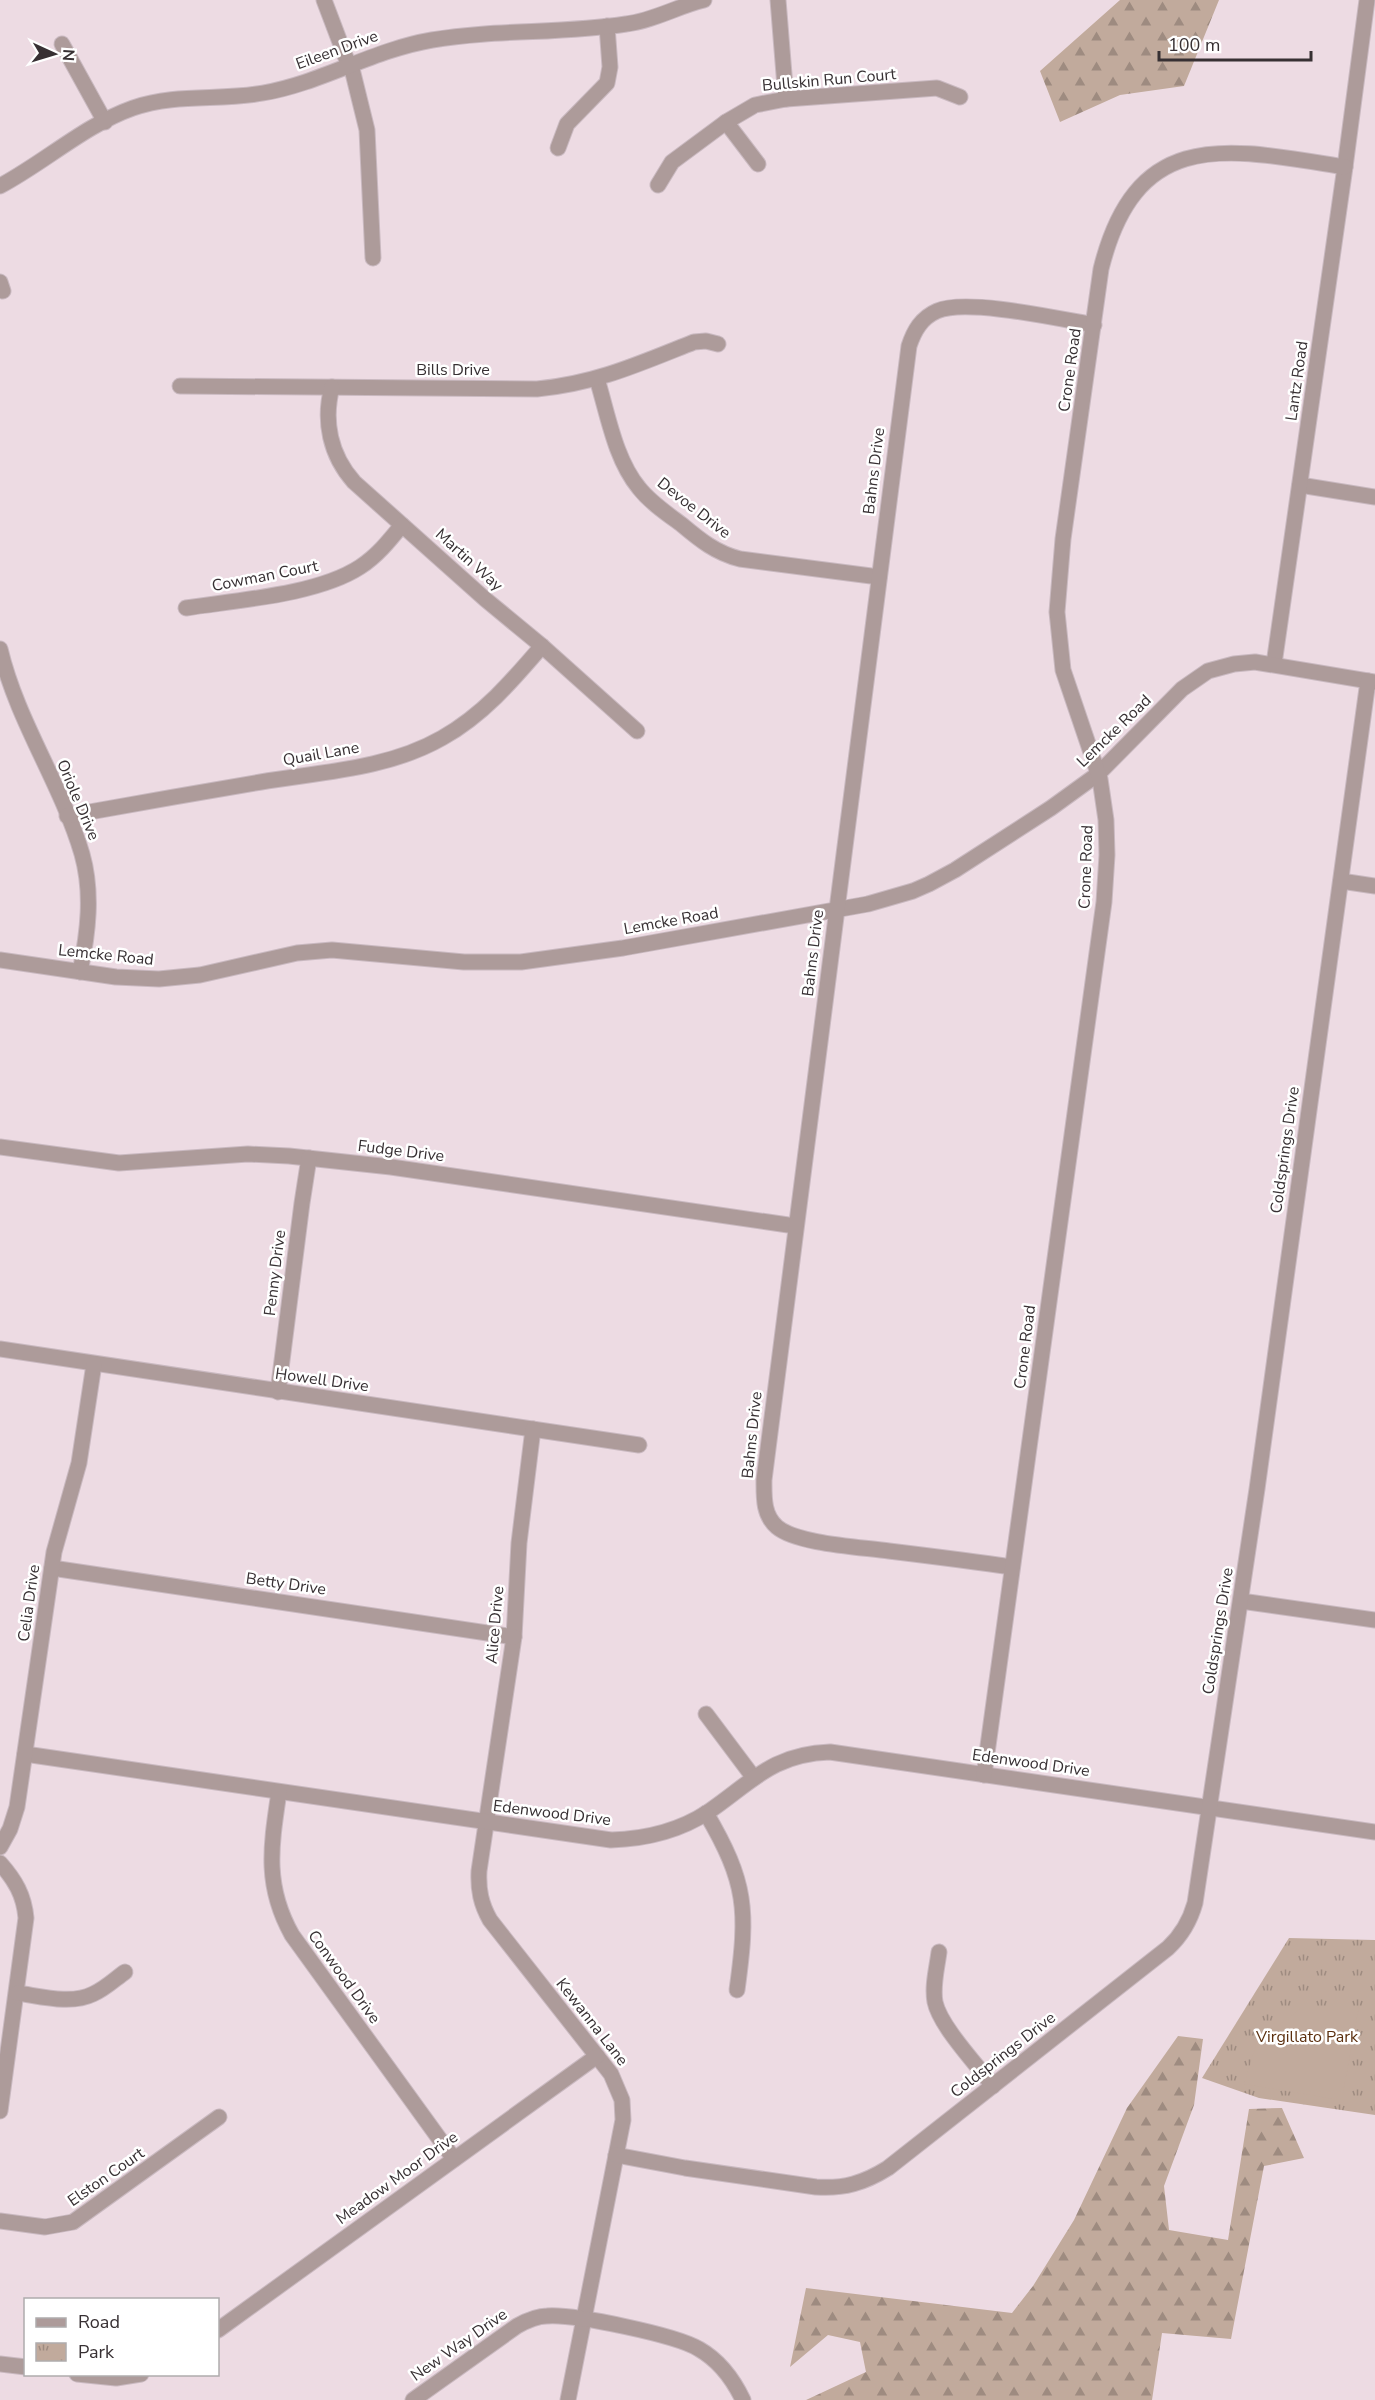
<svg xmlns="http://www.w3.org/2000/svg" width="1375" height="2400" font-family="'Nunito Sans',sans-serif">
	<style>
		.forest { fill: url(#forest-firs) }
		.park { fill: url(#park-tufts) }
		.pitch { fill: #c1aa9c }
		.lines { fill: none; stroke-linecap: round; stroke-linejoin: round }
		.minor-casing { stroke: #c9b9c0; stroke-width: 17 }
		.minor { stroke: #ad9b9a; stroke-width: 15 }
		.labels { text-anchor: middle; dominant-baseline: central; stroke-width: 5; stroke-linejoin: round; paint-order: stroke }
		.street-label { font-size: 16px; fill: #373033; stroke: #fff }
		.park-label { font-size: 16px; fill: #5b2f0e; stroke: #fff }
	</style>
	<defs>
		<pattern id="forest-firs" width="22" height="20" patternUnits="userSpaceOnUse" patternTransform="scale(1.5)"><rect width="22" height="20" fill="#c1aa9c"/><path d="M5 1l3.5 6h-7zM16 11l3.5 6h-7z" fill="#9e8b80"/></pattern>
		<pattern id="park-tufts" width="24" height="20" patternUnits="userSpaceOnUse" patternTransform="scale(1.5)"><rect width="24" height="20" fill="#c1aa9c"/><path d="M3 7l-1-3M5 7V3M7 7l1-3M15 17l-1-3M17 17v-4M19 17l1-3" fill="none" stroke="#9e8b80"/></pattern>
	</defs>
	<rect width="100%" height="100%" fill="#eddbe3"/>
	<g class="forest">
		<polygon points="1120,0 1219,0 1184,86 1120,95 1060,122 1040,71"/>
		<polygon points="1178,2036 1203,2039 1194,2105 1164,2186 1169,2230 1228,2240 1249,2109 1282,2108 1304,2158 1264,2166 1231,2339 1162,2333 1152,2400 806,2400 866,2372 860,2342 828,2335 790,2367 806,2288 1012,2313 1033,2286 1074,2220 1127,2108"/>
	</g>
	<polygon class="park" points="1289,1938 1375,1940 1375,2115 1259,2098 1202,2078"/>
	<polygon class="pitch" points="1304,2006 1359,2006 1343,2093 1334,2099 1244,2084 1257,2042"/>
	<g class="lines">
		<defs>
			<g id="minor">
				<polyline points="324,0 349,66"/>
				<polyline points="778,0 786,99"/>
				<polyline points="62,44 105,122"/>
				<polyline points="351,65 367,130 373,258"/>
				<polyline points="726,122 758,164"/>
				<polyline points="558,148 567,124 607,83 610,67 607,26"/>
				<polyline points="658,185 672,162 726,122 755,105 786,99 937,88 960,97"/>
				<path d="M0,186C45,162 85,125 133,108C176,93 220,101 263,93C321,83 373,50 432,40C496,29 562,34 626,24C653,21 678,6 704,0"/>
				<polyline points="0,282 3,291"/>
				<path d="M597,379C608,415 615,459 639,488C650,502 666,513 681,524C700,540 716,553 740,559L879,577"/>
				<path d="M180,386L537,389C595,384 641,363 694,342L706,341L718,344"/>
				<path d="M332,387C323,421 330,455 354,482L485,599L542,646L637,731"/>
				<polyline points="1300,485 1375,497"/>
				<path d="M186,608C237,600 317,595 360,567C377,556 389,541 402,525"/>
				<path d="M0,649C17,721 61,783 82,854C93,893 88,933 80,972"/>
				<polyline points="1274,664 1345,167 1367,0"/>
				<path d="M67,816C132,804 196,793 261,782C321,772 388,769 442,738C483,715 512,681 542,646"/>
				<polyline points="1341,881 1375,886"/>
				<polyline points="0,960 116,977 159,979 200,975 297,953 332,950 464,962 521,962 623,948 868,904 913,891 929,884 955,870 1051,808 1098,774 1182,689 1208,671 1234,664 1255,662 1375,682"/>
				<polyline points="0,1147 119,1163 248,1154 289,1156 391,1167 795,1226"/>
				<polyline points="0,1349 639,1445"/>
				<polyline points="278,1392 302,1203 309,1158"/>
				<path d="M533,1429L519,1543L514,1637L479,1871C478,1890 481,1904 490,1920L611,2074L622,2100L623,2120L568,2400"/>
				<path d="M1012,1567C971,1561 930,1556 889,1551C861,1547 797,1544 777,1527C763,1515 764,1497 764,1480L909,346C914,331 921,318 937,311C966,298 1060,319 1094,325"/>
				<polyline points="52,1568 514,1637"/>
				<polyline points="1241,1601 1375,1620"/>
				<polyline points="706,1714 754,1778"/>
				<path d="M25,1754L611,1840C644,1839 679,1831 708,1812C752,1782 772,1754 830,1752L1375,1832"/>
				<path d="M984,1775L1104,902L1107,855L1106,820L1100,779L1063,670L1057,612L1063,539L1101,269C1137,124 1230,149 1345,167"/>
				<path d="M279,1792C271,1846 264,1885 292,1935L454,2159"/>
				<path d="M706,1813C747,1883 748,1910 737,1990"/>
				<polyline points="0,1847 10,1829 17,1807 54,1552 79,1463 94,1364"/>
				<path d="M0,1863C15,1880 24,1895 26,1918L0,2111"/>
				<path d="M939,1952C937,1968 932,1986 935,2002C940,2026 977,2065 993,2086"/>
				<path d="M17,1993C40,1996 71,2005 93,1994C105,1989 115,1979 125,1972"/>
				<path d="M616,2155L685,2168L816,2187C844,2189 864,2183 888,2168L1168,1948C1182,1935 1190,1921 1195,1903L1257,1489L1368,681"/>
				<polyline points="0,2221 45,2227 73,2222 219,2117"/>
				<polyline points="218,2330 597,2056"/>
				<polyline points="0,2364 26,2367"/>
				<polyline points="77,2374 116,2378 141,2374"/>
				<path d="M413,2400L517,2326C526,2321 536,2316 547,2316C575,2314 676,2335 699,2349C720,2361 733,2379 743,2400"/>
			</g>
		</defs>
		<use href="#minor" class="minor-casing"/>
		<use href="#minor" class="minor"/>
	</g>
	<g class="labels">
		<g class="street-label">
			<text transform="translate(337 50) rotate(-20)">Eileen Drive</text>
			<text transform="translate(829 80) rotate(-5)">Bullskin Run Court</text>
			<text x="453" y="370">Bills Drive</text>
			<text transform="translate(1070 370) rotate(-82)">Crone Road</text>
			<text transform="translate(1297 381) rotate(-82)">Lantz Road</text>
			<text transform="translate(874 471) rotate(-83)">Bahns Drive</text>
			<text transform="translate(694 508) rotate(38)">Devoe Drive</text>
			<text transform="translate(469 560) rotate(42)">Martin Way</text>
			<text transform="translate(265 576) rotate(-11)">Cowman Court</text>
			<text transform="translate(1114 731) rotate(-44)">Lemcke Road</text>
			<text transform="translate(321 754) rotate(-10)">Quail Lane</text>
			<text transform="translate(78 800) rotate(67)">Oriole Drive</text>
			<text transform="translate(1086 867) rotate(-88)">Crone Road</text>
			<text transform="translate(671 921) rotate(-10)">Lemcke Road</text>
			<text transform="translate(813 953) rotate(-83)">Bahns Drive</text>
			<text transform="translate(106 955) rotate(6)">Lemcke Road</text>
			<text transform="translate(1285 1150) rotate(-82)">Coldsprings Drive</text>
			<text transform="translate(401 1151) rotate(7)">Fudge Drive</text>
			<text transform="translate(275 1273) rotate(-83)">Penny Drive</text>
			<text transform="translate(1025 1347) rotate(-83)">Crone Road</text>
			<text transform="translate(322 1380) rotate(8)">Howell Drive</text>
			<text transform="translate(752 1435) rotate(-84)">Bahns Drive</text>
			<text transform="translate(286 1584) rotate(8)">Betty Drive</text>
			<text transform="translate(29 1603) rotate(-82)">Celia Drive</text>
			<text transform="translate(495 1625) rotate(-85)">Alice Drive</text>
			<text transform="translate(1218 1631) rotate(-81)">Coldsprings Drive</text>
			<text transform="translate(1031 1763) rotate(8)">Edenwood Drive</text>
			<text transform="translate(552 1813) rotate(7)">Edenwood Drive</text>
			<text transform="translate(344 1977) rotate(54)">Conwood Drive</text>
			<text transform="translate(592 2022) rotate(52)">Kewanna Lane</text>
			<text transform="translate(1003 2055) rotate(-38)">Coldsprings Drive</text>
			<text transform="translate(106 2177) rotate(-35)">Elston Court</text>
			<text transform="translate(397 2178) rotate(-36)">Meadow Moor Drive</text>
			<text transform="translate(459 2345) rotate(-35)">New Way Drive</text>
		</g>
		<g class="park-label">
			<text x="1307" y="2037">Virgillato Park</text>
		</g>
	</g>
	<rect x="24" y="2298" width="195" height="78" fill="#ffffff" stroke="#afacad" stroke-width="1.5"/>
	<rect x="36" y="2318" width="30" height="9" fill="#ad9b9a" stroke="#afacad" stroke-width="1.5"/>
	<text x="78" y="2328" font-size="18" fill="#373033">Road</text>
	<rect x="36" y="2343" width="30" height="18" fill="url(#park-tufts)" stroke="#afacad" stroke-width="1.5"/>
	<text x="78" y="2358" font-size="18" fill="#373033">Park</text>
	<g transform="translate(54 54) rotate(94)" stroke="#ffffff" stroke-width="4.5" paint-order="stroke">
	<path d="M0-4.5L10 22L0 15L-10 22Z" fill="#373033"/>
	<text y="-9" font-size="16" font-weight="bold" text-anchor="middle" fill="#373033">N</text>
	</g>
	<path d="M1159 51v9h152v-9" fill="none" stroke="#373033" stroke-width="3"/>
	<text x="1168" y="51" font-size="18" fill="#373033" stroke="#ffffff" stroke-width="4.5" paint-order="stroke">100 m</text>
</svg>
